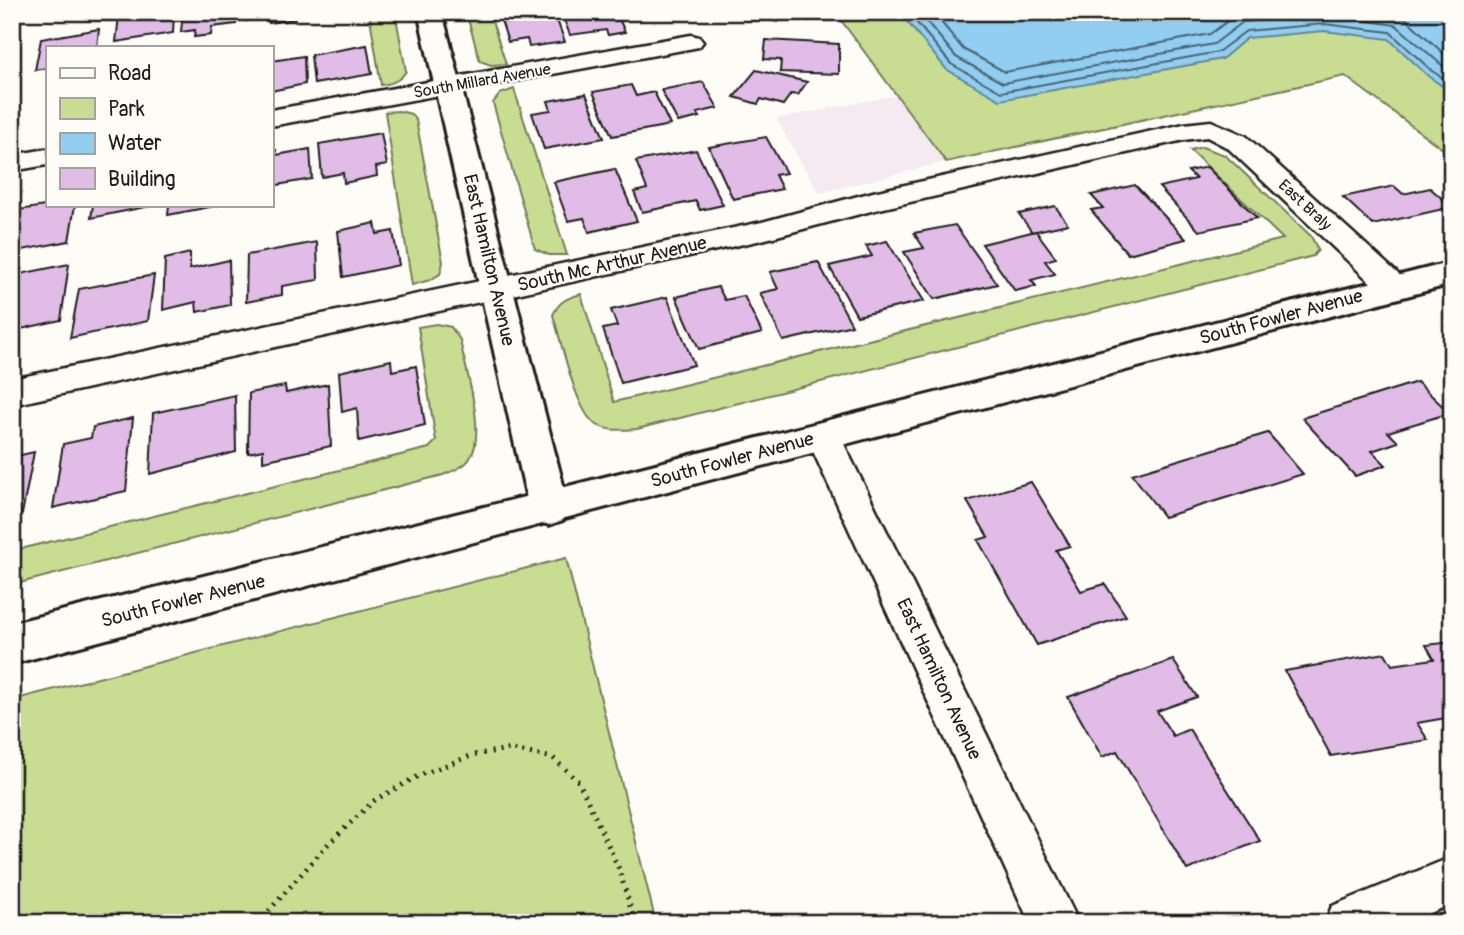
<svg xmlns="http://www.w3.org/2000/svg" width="1464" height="935" font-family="Pangolin,sans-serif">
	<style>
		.built { fill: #f5e9f2 }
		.green { fill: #c9dd92; stroke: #727c57; stroke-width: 2 }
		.water { fill: #91cef1; stroke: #62879c; stroke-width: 2 }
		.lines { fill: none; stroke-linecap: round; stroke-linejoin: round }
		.shore { stroke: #4b6371; stroke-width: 2 }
		.building { fill: #e1bce6; stroke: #1c1c1c; stroke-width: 2 }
		.minor-casing { stroke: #1c1c1c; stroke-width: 5 }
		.tertiary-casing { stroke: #1c1c1c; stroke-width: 6 }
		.secondary-casing { stroke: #1c1c1c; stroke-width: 6 }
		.path { stroke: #1c1c1c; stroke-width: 5; stroke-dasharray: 2 6; stroke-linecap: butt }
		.minor { fill: #fdfcf7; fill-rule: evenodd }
		.tertiary { fill: #fdfcf7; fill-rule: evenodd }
		.secondary { fill: #fdfcf7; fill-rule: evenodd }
		.labels { text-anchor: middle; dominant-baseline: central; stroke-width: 5; stroke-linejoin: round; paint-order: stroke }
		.far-street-label { font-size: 16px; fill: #1c1c1c; stroke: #fdfcf7 }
		.street-label { font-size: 19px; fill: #1c1c1c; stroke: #fdfcf7 }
	</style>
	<rect width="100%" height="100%" fill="#fdfcf7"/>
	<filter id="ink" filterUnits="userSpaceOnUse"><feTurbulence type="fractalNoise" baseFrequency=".0143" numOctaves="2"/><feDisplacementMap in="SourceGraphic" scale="14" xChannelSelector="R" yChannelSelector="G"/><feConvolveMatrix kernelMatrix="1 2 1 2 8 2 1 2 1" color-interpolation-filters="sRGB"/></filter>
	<g filter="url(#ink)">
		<polygon class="built" points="898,95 946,162 819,193 776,119"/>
		<g class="green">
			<path d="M369,12H395L406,71C401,80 390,84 381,85Z"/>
			<polygon points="466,12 489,12 506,64 491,65 480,61"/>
			<polygon points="835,12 1452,12 1452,156 1345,76 946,162"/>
			<polygon points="514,89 567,255 549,255 535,249 493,103 500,94"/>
			<polygon points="399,111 411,114 416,120 443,262 440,274 430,280 412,285 385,112"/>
			<path d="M1202,147L1225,155L1311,236L1318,250L1313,256L637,429C623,430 606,432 594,423C575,408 561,340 553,315C559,301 567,298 581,294L614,402L1283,239L1190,150Z"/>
			<path d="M436,324L451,327L460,340C465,369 487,433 470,458C465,467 452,471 443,475L12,585V551L429,448L436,441L418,327Z"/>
			<polygon points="566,558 656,923 12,923 12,700"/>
		</g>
		<polygon class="water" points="899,12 1452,12 1452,93 1428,76 1389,39 1324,31 1247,38 1222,59 1000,100 946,69"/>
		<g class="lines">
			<g class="shore">
				<polyline points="908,12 951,64 1001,92 1218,52 1246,31 1324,24 1390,32 1432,71 1452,84"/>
				<polyline points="919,12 956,57 1003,83 1214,44 1243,22 1324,15 1396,25 1452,74"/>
				<polyline points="933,12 963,49 1005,72 1210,34 1240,12"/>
				<polyline points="1390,12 1405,18 1452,61"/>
			</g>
		</g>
		<g class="building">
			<polygon points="146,12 174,12 173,33 116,42 119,16"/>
			<polygon points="183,12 236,12 236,24 212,27 211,35 194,37 195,30 181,32"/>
			<polygon points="245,12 294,12 295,19 269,23 268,17 245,21"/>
			<polygon points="511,12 554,12 565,42 529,47 527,39 508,42 499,14"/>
			<polygon points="561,12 616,12 625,32 608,35 606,30 570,35"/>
			<polygon points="633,12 660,12 661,16 634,18"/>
			<polygon points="729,12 786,12 778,22 756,17 753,20 728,14"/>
			<polygon points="99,29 97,47 47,47 47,68 35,70 41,39"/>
			<polygon points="766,40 839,44 839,74 780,72 781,60 764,59"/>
			<polygon points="367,45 372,74 314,84 311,55"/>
			<polygon points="304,56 305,84 271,91 271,61"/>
			<polygon points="756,70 807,82 798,95 791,94 783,105 761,99 758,104 734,97"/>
			<polygon points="703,82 718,108 697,113 700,117 678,122 661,90"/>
			<polygon points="631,85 636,96 654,92 670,125 612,136 593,92"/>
			<polygon points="586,94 604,138 544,149 532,113 551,110 548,101"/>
			<polygon points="381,133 387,165 376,167 377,176 344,183 343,173 322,177 319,144"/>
			<polygon points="766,137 786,173 775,175 782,189 733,199 709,147"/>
			<polygon points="310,149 312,179 271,186 271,151 276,150 276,155"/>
			<polygon points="696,150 723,205 700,210 696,201 642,212 634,192 647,189 636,161"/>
			<polygon points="1207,167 1257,218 1199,231 1159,187 1196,179 1188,171"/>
			<polygon points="615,169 637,221 589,232 584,218 568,221 554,182"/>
			<polygon points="1135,185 1186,239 1128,254 1091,210 1103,208 1091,195"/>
			<polygon points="1394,186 1403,194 1430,188 1452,207 1373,225 1343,197"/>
			<polygon points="51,205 75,205 69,241 12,252 12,211"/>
			<polygon points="93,205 155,205 91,218"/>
			<polygon points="169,205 220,205 168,215"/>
			<polygon points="1055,206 1068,224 1032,232 1019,214"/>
			<polygon points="375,223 377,234 393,231 399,265 343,277 338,231"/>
			<polygon points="955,225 997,284 934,299 904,252 924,248 914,233"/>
			<polygon points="1036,231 1056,258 1045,261 1055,274 1031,280 1036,286 1015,291 982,244"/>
			<polygon points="887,241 924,301 857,316 829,266 872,256 866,246"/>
			<polygon points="317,242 318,280 282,286 282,295 246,302 247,255"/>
			<polygon points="190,253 190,269 229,260 230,305 197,312 196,302 163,310 165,259"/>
			<polygon points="818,262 852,325 783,341 760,293 778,289 770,272"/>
			<polygon points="69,264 61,320 12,331 12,284 15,275"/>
			<polygon points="154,275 148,321 70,338 79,289"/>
			<polygon points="718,287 725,300 744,296 762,333 699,349 676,297"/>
			<polygon points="667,297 694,365 621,383 603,329 617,326 611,310"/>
			<polygon points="391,360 392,371 416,366 425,425 359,441 357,408 342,412 339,372"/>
			<polygon points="1417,382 1450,413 1388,432 1398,442 1372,451 1386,465 1355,476 1302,418"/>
			<polygon points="328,384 331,446 263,461 263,450 248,453 249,393 285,386 286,393"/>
			<polygon points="235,395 236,452 150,474 153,413"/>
			<polygon points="133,418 126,491 53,508 63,444 91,438 93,427"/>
			<polygon points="1268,433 1303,474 1164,517 1132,474"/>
			<polygon points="34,452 22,514 12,517 12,457"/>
			<polygon points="1031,482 1070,546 1056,550 1081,591 1105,584 1126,616 1037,645 978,540 988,537 967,501"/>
			<polygon points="1452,642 1452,717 1417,723 1428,740 1331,756 1285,671 1385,653 1392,665 1434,659 1426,645"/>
			<polygon points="1173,660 1197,697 1157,711 1173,736 1189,729 1260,841 1187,870 1117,751 1102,757 1068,697"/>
		</g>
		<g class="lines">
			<defs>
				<g id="minor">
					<polygon points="691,35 699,37 703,42 699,47 271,126 271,110"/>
					<polygon points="1211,121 1246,136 1406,281 1410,288 1406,295 1395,299 1384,295 1228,148 1207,137 1184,140 875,210 762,240 12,405 12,379 762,222 873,192 1184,124"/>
					<polygon points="47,149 47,165 12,171 12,155"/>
					<polygon points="823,422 835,426 840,436 1079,923 1030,923 806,436 811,426"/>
					<polygon points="1452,857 1452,904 1406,923 1325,923 1332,906"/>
				</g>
				<polygon id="tertiary" points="418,12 442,12 569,508 563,520 549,525 535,520 529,508"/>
				<polygon id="secondary" points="1452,262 1452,284 12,664 12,623 549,491"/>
			</defs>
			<use href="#minor" class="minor-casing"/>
			<use href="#tertiary" class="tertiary-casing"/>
			<use href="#secondary" class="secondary-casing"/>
			<polyline class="path" points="258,923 329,843 375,800 420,775 473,755 509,749 553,758 579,782 619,869 635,923"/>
			<use href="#minor" class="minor"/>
			<use href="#tertiary" class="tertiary"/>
			<use href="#secondary" class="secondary"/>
		</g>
	</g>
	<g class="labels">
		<g class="far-street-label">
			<text transform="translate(482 81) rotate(-10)">South Millard Avenue</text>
			<text transform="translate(1305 205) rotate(43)">East Braly</text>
		</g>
		<g class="street-label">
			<text transform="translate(489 260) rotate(77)">East Hamilton Avenue</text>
			<text transform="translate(612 264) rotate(-13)">South Mc Arthur Avenue</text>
			<text transform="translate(1281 317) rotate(-15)">South Fowler Avenue</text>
			<text transform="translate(732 460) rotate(-15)">South Fowler Avenue</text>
			<text transform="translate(183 601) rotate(-14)">South Fowler Avenue</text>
			<text transform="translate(939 679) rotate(65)">East Hamilton Avenue</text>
		</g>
	</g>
	<rect width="1464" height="935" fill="none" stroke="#fdfcf7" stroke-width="42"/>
	<rect x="21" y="21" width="1422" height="893" fill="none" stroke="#1c1c1c" stroke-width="2.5" filter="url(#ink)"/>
	<rect x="46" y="46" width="228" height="161" fill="#fdfcf7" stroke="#a3a29f" stroke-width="2"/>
	<rect x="60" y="68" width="35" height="10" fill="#fdfcf7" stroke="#a3a29f" stroke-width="2"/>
	<text x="108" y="80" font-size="21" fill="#1c1c1c">Road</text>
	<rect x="60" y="98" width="35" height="21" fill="#c9dd92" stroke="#a3a29f" stroke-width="2"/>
	<text x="108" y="116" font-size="21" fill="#1c1c1c">Park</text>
	<rect x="60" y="133" width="35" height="21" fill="#91cef1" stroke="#a3a29f" stroke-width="2"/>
	<text x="108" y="150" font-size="21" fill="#1c1c1c">Water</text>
	<rect x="60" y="168" width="35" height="21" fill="#e1bce6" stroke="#a3a29f" stroke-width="2"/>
	<text x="108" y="186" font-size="21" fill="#1c1c1c">Building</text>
</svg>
